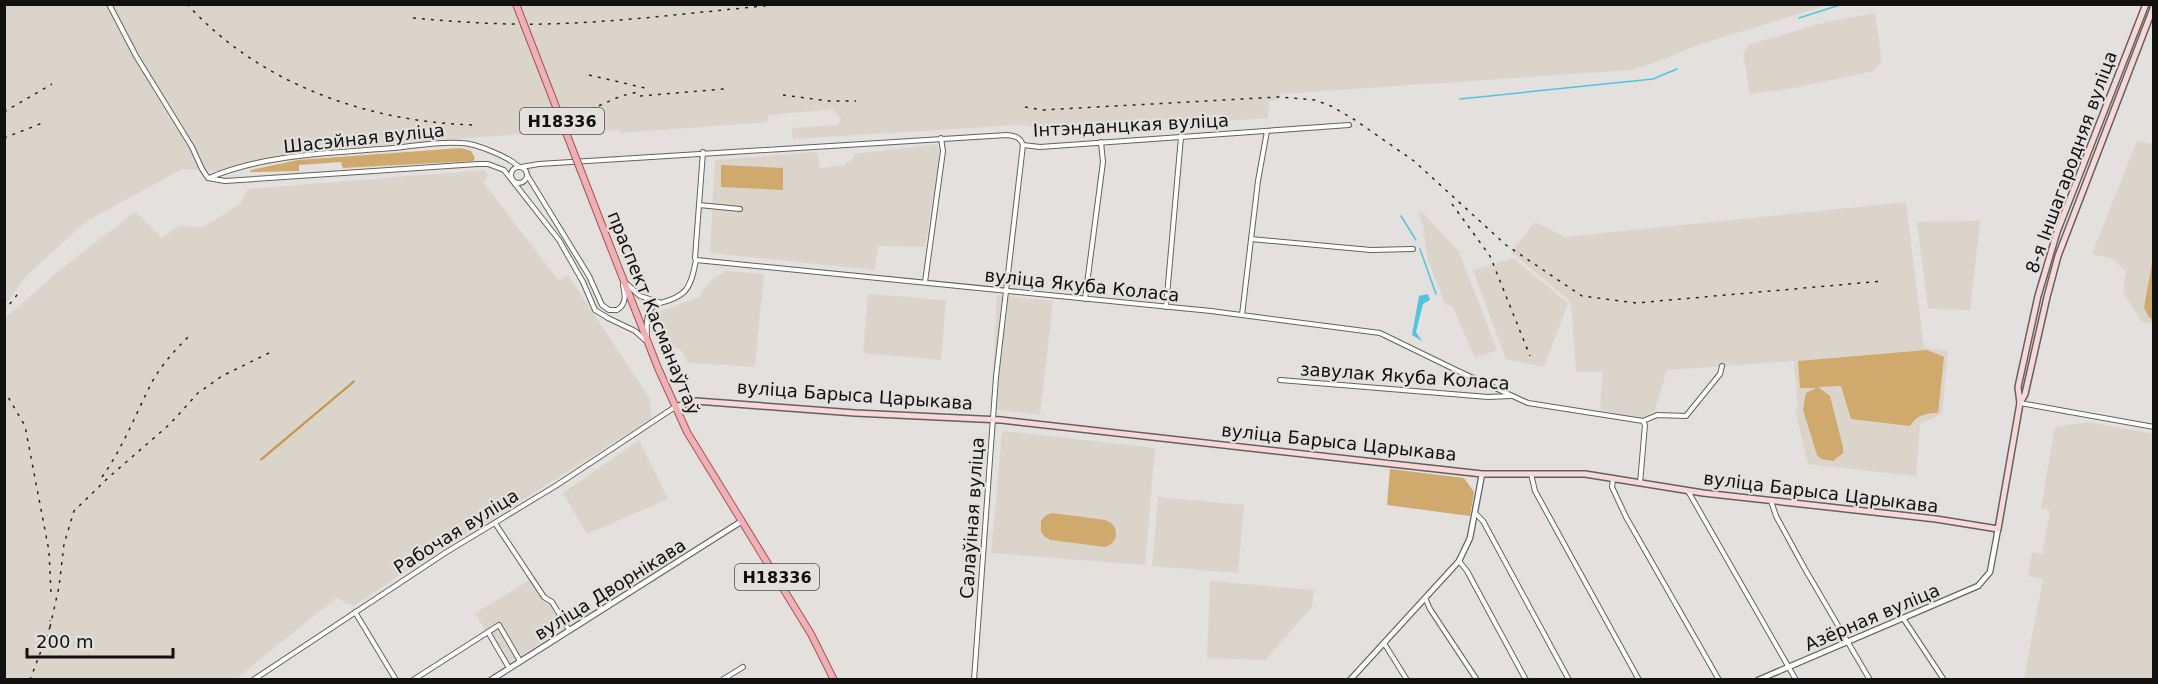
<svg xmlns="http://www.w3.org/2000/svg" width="2158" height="684" font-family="'DejaVu Sans',sans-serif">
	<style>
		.built { fill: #dad4ca }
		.green { fill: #d0a96d }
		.forest { fill: #c59749 }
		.water { fill: #51c5e0 }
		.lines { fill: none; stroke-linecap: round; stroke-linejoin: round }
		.stream { stroke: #51c5e0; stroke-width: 1.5 }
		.minor-casing { stroke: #64625f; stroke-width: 6 }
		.tertiary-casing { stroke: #64625f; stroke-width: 7 }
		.secondary-casing { stroke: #64625f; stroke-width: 8 }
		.primary-casing { stroke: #9d5759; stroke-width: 8 }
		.minor { stroke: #fff; stroke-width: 4 }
		.tertiary { stroke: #fff; stroke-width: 4.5 }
		.secondary { stroke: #f8d8d9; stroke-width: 5 }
		.primary { stroke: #f1b0b3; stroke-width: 6 }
		.rail { stroke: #282725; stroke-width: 1.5; stroke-dasharray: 3 6; stroke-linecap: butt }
		.primary-bridge-casing { stroke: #9d5759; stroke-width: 8; stroke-linecap: butt }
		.primary-bridge { stroke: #f1b0b3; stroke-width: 6 }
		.labels { text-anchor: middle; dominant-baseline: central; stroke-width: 4.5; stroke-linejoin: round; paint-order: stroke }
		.shield { fill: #e3e0dd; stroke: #514f4e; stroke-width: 1.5 }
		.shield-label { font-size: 16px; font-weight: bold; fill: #121110 }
		.street-label { font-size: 18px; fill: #121110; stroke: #e3e0dd }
	</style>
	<rect width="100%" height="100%" fill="#e3e0dd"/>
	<g class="built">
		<polygon points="5,5 1827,5 1692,47 1670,57 1632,70 1280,94 1279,99 1269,101 1268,118 1172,125 1171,119 1037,127 1018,125 793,139 792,128 838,125 841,119 833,109 769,115 767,122 620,133 619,130 536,133 314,150 217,171 182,169 87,221 27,275 5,305"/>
		<polygon points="1875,13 1882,61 1873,71 1794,88 1750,94 1743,54 1748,45 1826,22"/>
		<polygon points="2137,141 2153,144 2153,324 2142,322 2123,292 2126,271 2111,258 2092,254"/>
		<polygon points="937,144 939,151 938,168 925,247 878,246 875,270 710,253 715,160 817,152 820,168 845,165 848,161 852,161 855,154"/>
		<polygon points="484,170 489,175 483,182 559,281 568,275 650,399 651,419 494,518 429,556 355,605 345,603 337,597 236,679 5,679 4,319 61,269 135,212 162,238 180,225 202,228 240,204 248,189"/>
		<polygon points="1906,202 1924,348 1948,351 1942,414 1920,424 1916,476 1808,464 1795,410 1798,409 1794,361 1667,370 1655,410 1642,419 1600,410 1603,372 1576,372 1571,302 1511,252 1535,222 1565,237"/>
		<polygon points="1422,212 1459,252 1497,350 1475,358 1453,307 1445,304 1427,257 1423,224 1418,213"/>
		<polygon points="1980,221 1970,310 1928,309 1917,222"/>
		<polygon points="1513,258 1568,303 1544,367 1506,359 1473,270"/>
		<polygon points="726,271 764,274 755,367 688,363 682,351 666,342 656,313 699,297 710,281"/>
		<polygon points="868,294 946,300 941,360 863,353"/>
		<polygon points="997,295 1053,301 1040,415 991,409"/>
		<polygon points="2088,422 2153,434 2153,679 2024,679 2043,579 2028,576 2032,552 2042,554 2050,512 2049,510 2041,508 2055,427"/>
		<polygon points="1004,431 1155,448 1145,565 991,553 1002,433"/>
		<polygon points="639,440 668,499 587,534 563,493"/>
		<polygon points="1158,497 1244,505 1238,573 1152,566"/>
		<polygon points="530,580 541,598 551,604 565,626 506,665 475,613"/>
		<polygon points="1210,581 1314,590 1312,607 1265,660 1207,658"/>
	</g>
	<g class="green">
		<polygon points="461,148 471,151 475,158 473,161 343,168 341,162 299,165 299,171 250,172 251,170 298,160"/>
		<polygon points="721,165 783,168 783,190 721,187"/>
		<polygon points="2153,258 2154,320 2153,320 2149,317 2144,308"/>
		<path d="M1927,350L1944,357L1938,413C1925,413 1917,415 1910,426L1851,419L1841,386L1818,387L1830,396L1843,447V453L1833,461L1821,459L1817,455L1803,410L1806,393L1816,388H1800L1798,361Z"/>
		<polygon points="1390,469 1464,478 1474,492 1470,516 1387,505"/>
		<path d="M1052,513L1105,520L1111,523L1115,528C1118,537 1114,544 1105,547L1051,540L1045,537L1041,532V521L1045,516Z"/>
	</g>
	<polygon class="forest" points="354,380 355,382 261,461 260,459"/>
	<polygon class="water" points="1428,294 1430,300 1423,304 1416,332 1422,341 1412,335 1419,296"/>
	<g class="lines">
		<g class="stream">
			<polyline points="1799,18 1843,4"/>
			<polyline points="1460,99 1653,79 1677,69"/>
			<polyline points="1401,216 1416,240"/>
			<polyline points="1420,249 1436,294"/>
		</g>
		<defs>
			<g id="minor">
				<polyline points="109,4 136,56 192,147 202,169 208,178 225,181 478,164 488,164 504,170 559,240 583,282 595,310 608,318 635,331 645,340"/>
				<path d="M521,167L539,164L1007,135C1015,136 1020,137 1023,145L1040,147L1349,125"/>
				<circle cx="519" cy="175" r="8"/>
				<path d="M527,175L589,276L602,305L609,310H617C627,304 625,295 623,285"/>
				<path d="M209,178C264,154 333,153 393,148C415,146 439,141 461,143C475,143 509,157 519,167"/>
				<polyline points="699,205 740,209"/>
				<polyline points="1251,239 1371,250 1413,249"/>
				<polyline points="696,260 1211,311 1380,333 1456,370 1528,403 1643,421 1645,425 1640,483"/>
				<polyline points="925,282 943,151 941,138"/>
				<polyline points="627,284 640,296 659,302"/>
				<polyline points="1085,299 1103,162 1101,142"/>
				<polyline points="1166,307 1181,137"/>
				<polyline points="1242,315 1258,181 1267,131"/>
				<path d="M647,336C644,291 664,311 685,291C692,283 694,270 696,260L695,258L703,152"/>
				<polyline points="1280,380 1488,397 1511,396"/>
				<polyline points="2020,403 2154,427"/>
				<polyline points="1643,421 1657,415 1686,416 1720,374 1722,366"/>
				<polyline points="1531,474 1535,491 1639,680"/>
				<polyline points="1613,479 1612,487 1626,517 1719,680"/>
				<polyline points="1688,491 1796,680"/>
				<polyline points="1771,501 1776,516 1805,569 1870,680"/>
				<polyline points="1476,514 1483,521 1569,680"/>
				<polyline points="495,523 544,597 552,602 569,630"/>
				<polyline points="1459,561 1467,571 1526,680"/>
				<polyline points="1425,598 1430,609 1477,680"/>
				<polyline points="355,612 396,680"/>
				<polyline points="1903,618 1944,680"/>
				<polyline points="488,632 509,668"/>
				<polyline points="1384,643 1407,680"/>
				<polyline points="253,680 445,553 557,485 675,407"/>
				<polyline points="413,680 499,625 520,661"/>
				<polyline points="722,680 743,667"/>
				<polyline points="974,680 996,377 1023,145"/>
			</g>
			<g id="tertiary">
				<polyline points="491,680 742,521"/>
				<polyline points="1350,680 1459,561 1470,538 1482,474"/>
				<polyline points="1758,680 1978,586 1990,572 1998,529"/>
			</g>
			<g id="secondary">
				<polyline points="2020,403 2025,394 2047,297 2058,256 2154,6"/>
				<polyline points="675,407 696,401 855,413 1001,420 1482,474 1585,474 1703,493 1936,519 1998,529 2020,403 2018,387 2038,296 2057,232 2146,4"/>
			</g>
			<polyline id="primary" points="607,238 658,368 687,432 811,634 834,680"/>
		</defs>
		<use href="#minor" class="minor-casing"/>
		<use href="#tertiary" class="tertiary-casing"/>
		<use href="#secondary" class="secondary-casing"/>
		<use href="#primary" class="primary-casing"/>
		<use href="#minor" class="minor"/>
		<use href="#tertiary" class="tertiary"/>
		<use href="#secondary" class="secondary"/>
		<use href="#primary" class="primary"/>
		<g class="rail">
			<path d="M187,4C260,85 371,123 477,125"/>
			<polyline points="533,5 534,4"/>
			<path d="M413,18C457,22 502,25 546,24C626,22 705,11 785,4"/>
			<polyline points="589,75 645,88"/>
			<polyline points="783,95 829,101 856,101"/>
			<polyline points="640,96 725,89"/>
			<polyline points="1025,107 1043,110 1278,97 1315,100 1331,106 1355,120 1414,161 1506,245 1582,296 1636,303 1883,281"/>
			<polyline points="4,112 52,84"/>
			<polyline points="548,123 578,115 621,96 638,92"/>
			<polyline points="4,138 45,122"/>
			<polyline points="1452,204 1490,256 1530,356"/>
			<polyline points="4,283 8,276"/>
			<polyline points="4,311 21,290"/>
			<polyline points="4,390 25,426 49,551 51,593"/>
			<path d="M102,477C122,449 135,416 150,386C160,366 175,350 191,334"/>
			<polyline points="50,627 59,587 64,544 74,511 109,477 170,424 198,393 222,376 269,353"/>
			<polyline points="30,680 50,627 50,620"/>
		</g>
		<defs>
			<polyline id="primary-bridge" points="516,4 607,238"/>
		</defs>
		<use href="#primary-bridge" class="primary-bridge-casing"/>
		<use href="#primary-bridge" class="primary-bridge"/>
	</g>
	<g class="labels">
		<g class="shield">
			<rect x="520" y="108" width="84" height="26" rx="4.5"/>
			<rect x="735" y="564" width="84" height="26" rx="4.5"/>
		</g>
		<g class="shield-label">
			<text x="562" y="121">Н18336</text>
			<text x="777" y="577">Н18336</text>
		</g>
		<g class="street-label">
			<text transform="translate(1131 125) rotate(-3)">Інтэнданцкая вуліца</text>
			<text transform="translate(364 138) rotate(-6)">Шасэйная вуліца</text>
			<text transform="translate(2071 162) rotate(-70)">8-я Іншагародняя вуліца</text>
			<text transform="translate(1082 285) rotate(6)">вуліца Якуба Коласа</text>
			<text transform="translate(654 313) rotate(68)">праспект Касманаўтаў</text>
			<text transform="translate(1405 376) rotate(4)">завулак Якуба Коласа</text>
			<text transform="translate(855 395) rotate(4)">вуліца Барыса Царыкава</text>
			<text transform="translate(1339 442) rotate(6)">вуліца Барыса Царыкава</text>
			<text transform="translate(1821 492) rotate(7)">вуліца Барыса Царыкава</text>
			<text transform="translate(972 518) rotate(-86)">Салаўіная вуліца</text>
			<text transform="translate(456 531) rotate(-32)">Рабочая вуліца</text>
			<text transform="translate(610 589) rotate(-32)">вуліца Дворнікава</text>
			<text transform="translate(1872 617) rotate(-23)">Азёрная вуліца</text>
		</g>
	</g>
	<rect width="2158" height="684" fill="none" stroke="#121110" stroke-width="12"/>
	<path d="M27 648v9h146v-9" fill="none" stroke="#121110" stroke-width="3"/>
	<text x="36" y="648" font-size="18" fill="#121110" stroke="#e3e0dd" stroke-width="4.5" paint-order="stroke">200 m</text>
</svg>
